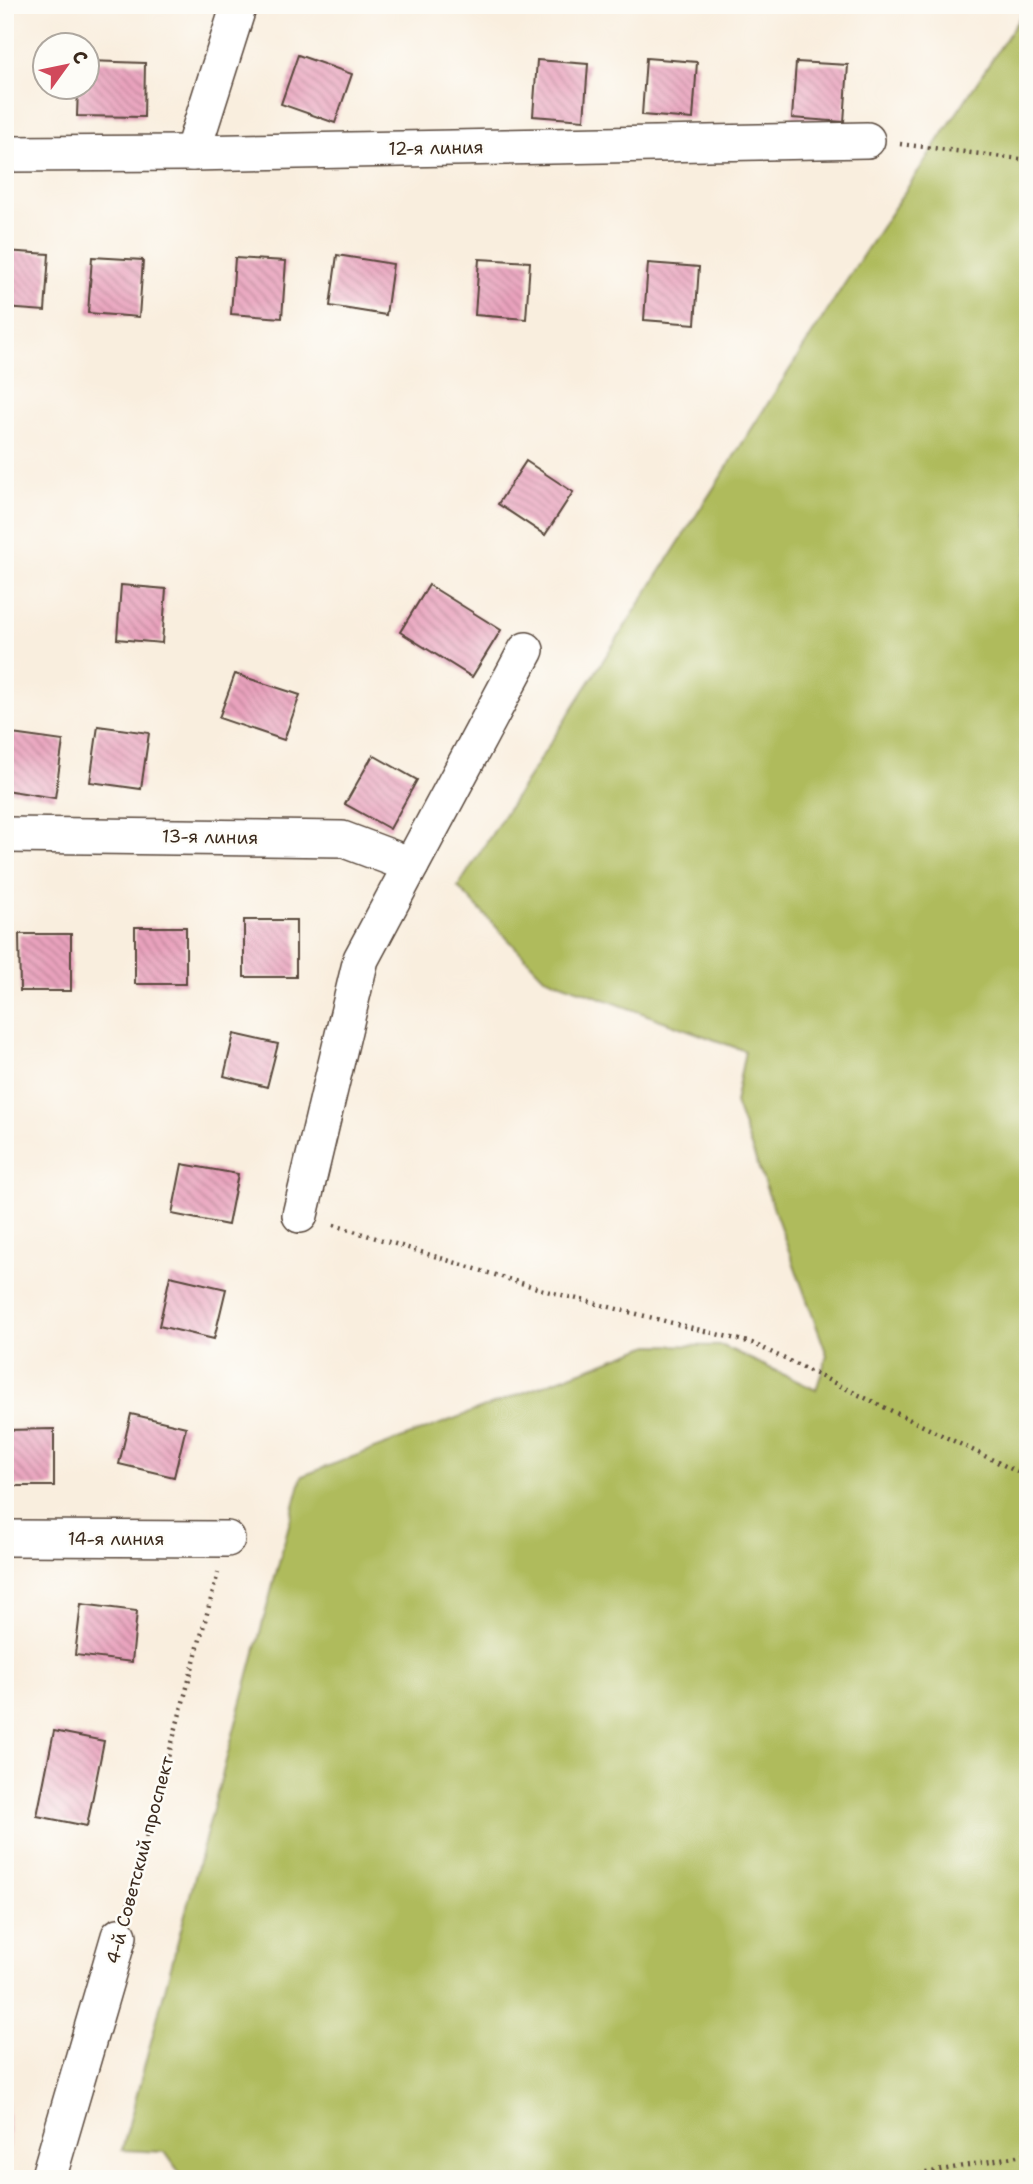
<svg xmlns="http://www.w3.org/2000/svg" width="1033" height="2184" font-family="'Shantell Sans',sans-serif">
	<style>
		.green { fill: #afbb5c; stroke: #75723d; stroke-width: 2 }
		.building { fill: url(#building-back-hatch) }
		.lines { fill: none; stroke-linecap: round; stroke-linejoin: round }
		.minor-casing { stroke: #58473b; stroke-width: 38 }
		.path { stroke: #58473b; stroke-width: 4.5; stroke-dasharray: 2 5; stroke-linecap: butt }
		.minor { stroke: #fff; stroke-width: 35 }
		.labels { text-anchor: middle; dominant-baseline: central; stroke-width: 5; stroke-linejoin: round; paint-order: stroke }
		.street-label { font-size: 18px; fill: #3b2a1e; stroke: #fdfcf7 }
	</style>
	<defs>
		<pattern id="building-back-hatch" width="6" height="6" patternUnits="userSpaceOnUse" patternTransform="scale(1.75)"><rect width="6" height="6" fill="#e9a2bd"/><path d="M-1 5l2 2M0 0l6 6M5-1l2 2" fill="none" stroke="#be8499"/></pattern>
	</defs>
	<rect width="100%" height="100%" fill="#fdfcf7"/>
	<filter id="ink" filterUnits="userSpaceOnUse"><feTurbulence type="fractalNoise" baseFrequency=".0143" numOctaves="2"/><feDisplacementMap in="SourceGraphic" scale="14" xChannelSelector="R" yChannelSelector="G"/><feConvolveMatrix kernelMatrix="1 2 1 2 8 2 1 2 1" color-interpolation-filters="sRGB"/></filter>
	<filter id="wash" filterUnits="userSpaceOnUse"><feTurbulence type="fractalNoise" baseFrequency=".00686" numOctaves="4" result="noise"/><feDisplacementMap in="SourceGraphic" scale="28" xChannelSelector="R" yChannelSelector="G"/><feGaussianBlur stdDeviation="1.57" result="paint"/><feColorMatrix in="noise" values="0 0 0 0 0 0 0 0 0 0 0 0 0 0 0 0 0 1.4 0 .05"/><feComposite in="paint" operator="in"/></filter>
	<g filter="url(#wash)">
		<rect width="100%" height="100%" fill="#f9eede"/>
		<polygon class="green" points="1028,5 1028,2179 184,2179 165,2152 122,2150 302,1476 650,1345 723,1346 816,1390 827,1355 735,1103 745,1051 544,977 458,887 863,255"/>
		<g id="blocks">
			<g class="building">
				<polygon points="298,55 352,74 335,123 281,104"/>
				<polygon points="646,58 697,62 693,119 642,115"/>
				<polygon points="537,60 588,64 584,120 533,116"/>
				<polygon points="88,61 145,63 144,117 77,116 78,88 88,88"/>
				<polygon points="796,62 848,65 844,122 792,118"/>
				<polygon points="5,251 49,254 45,311 5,308"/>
				<polygon points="337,255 393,264 386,315 330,306"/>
				<polygon points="92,257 143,260 139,317 88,313"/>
				<polygon points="235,258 286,261 282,318 231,314"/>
				<polygon points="479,259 530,262 526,319 475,315"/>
				<polygon points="648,263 699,267 695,324 644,320"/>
				<polygon points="526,461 573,492 545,535 498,504"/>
				<polygon points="121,585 166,589 162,643 117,639"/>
				<polygon points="429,585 501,630 472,677 400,632"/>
				<polygon points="235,674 300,695 284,740 219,718"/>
				<polygon points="98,726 149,733 141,789 90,782"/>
				<polygon points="12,734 63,741 55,798 5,790"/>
				<polygon points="373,755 417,780 390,829 345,804"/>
				<rect x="244" y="920" width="52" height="57"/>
				<rect x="135" y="927" width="51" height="57"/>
				<polygon points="19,934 71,934 71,991 20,991"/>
				<polygon points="234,1034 278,1044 267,1087 224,1076"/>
				<polygon points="182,1164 238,1174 228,1225 172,1214"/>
				<polygon points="170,1276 226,1289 214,1339 159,1326"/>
				<polygon points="131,1414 186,1427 174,1477 119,1464"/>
				<polygon points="54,1429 54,1486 5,1486 5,1430"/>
				<polygon points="81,1604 137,1611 132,1662 75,1655"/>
				<polygon points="54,1731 104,1741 87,1826 37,1816"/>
				<polygon points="5,2098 8,2098 9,2150 5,2150"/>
			</g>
		</g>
	</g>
	<g filter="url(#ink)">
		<use href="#blocks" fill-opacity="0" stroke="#58473b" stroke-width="2"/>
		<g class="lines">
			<defs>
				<g id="minor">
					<polyline points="192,153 239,5"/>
					<polyline points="5,154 192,153 867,140"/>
					<polyline points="5,835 342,839 411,865"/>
					<polyline points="300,1215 361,959 526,650"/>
					<polyline points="5,1538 227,1539"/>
					<polyline points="48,2179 119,1936"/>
				</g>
			</defs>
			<use href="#minor" class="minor-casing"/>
			<g class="path">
				<polyline points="900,144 1028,160"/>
				<polyline points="334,1225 550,1292 752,1343 1028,1477"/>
				<polyline points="128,1905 218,1573"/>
				<polyline points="863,2179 915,2175 1028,2154"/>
			</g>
			<use href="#minor" class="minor"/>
		</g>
	</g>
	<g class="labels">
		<g class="street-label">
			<text transform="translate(436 148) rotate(-1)">12-я линия</text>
			<text transform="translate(210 837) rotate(1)">13-я линия</text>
			<text x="116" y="1539">14-я линия</text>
			<text transform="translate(140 1860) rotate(-75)">4-й Советский проспект</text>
		</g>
	</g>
	<rect width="1033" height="2184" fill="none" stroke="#fdfcf7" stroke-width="28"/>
	<g transform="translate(66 66) rotate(57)"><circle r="33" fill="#fdfcf7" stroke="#afa8a0" stroke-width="2"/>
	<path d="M0-5L12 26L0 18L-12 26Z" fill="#d1495b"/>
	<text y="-10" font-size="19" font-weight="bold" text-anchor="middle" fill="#3b2a1e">С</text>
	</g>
</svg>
